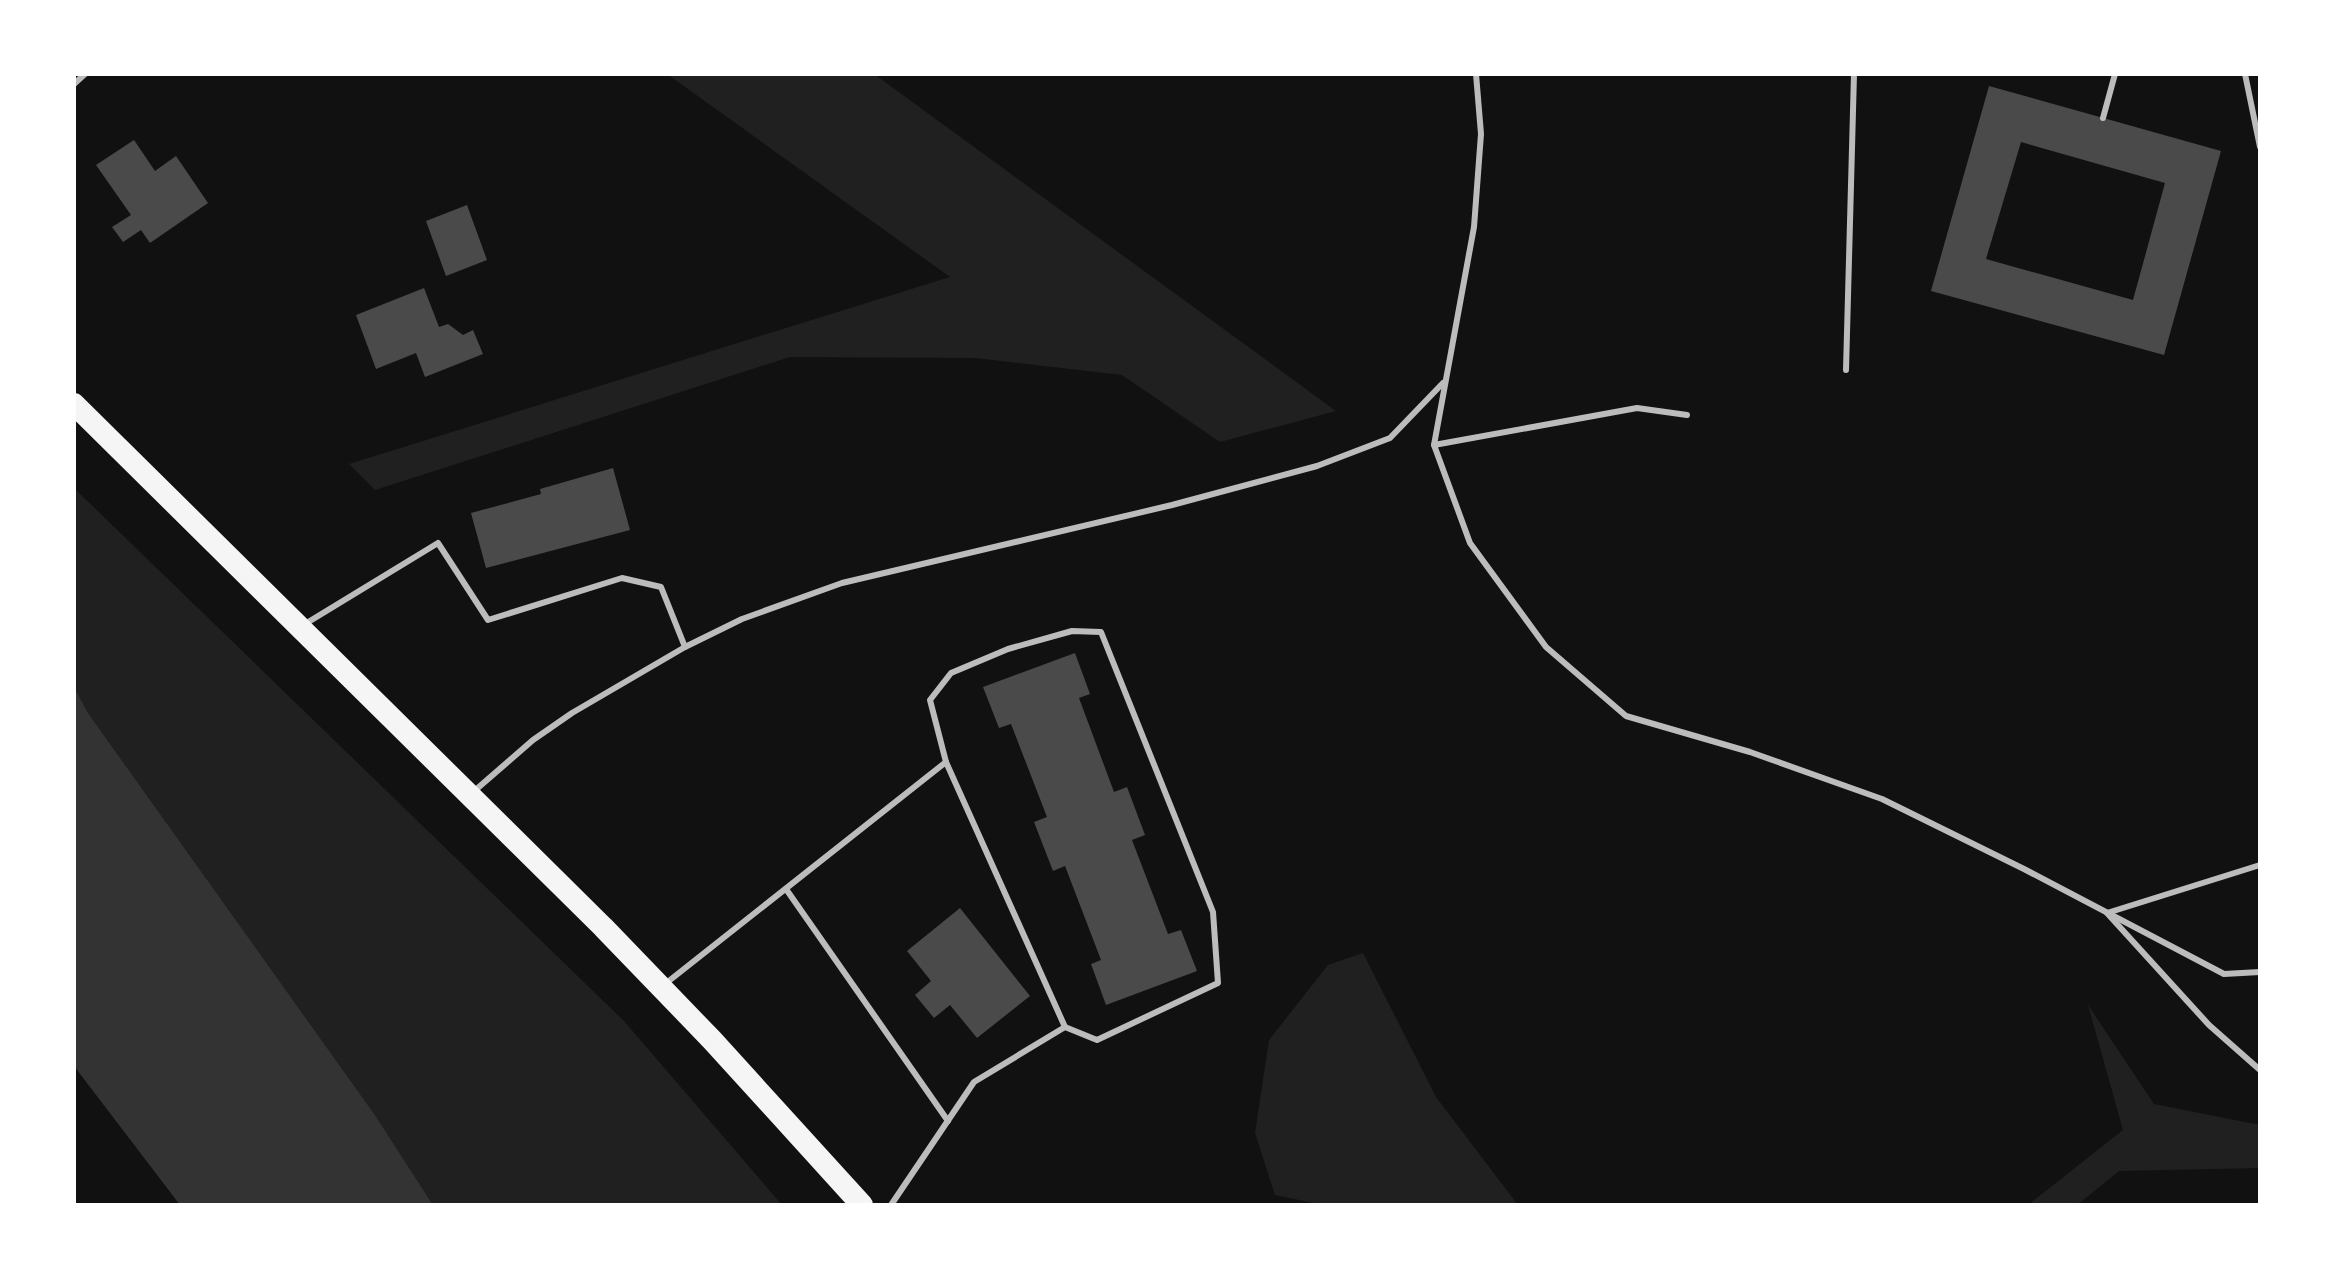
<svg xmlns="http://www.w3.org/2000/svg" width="2334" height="1279" font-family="'Zilla Slab',serif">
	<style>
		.green { fill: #202020 }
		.water { fill: #333 }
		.building { fill: #4a4a4a; fill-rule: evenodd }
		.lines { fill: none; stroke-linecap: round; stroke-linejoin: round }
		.service { stroke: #bcbcbc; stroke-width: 6 }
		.trunk { stroke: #f5f5f5; stroke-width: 22 }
	</style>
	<rect width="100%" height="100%" fill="#111"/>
	<g class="green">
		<polygon points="667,74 874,74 1336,411 1220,442 1122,375 976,358 790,357 375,490 349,464 950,277"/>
		<polygon points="74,488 624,1021 782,1205 433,1205 375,1115 88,713 74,687"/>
		<polygon points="1363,953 1436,1097 1518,1205 1323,1205 1275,1195 1255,1133 1269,1040 1328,965"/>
		<polygon points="2088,1005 2154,1104 2260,1125 2260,1168 2119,1171 2077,1205 2028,1205 2123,1130"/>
	</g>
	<polygon class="water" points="74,687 88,713 375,1115 433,1205 180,1205 74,1066"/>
	<g class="building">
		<path d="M1989,86L2221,151L2164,355L1931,291ZM2021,142L2165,183L2133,300L1986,259Z"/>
		<polygon points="134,140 155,171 176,156 208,203 150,243 141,230 123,242 112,227 131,215 96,165"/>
		<polygon points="467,205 487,260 446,276 426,221"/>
		<polygon points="424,288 439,327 448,324 463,335 473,330 483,354 425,377 416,353 376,369 356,315"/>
		<polygon points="613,468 630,530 486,568 471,513 541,494 540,489"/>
		<polygon points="1075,653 1090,694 1079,698 1114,792 1127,787 1145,835 1132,840 1168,934 1181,930 1197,971 1106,1005 1091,964 1101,960 1065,866 1053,871 1034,822 1047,817 1011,724 999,728 983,687"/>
		<polygon points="960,908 1030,996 977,1038 950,1005 934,1018 915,995 931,981 907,951"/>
	</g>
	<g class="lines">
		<g class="service">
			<polyline points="1476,74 1481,134 1474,227 1434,445 1470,543 1546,647 1626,716 1750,752 1882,799 2024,869 2224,974 2260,972"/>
			<polyline points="2245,74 2260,147"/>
			<polyline points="74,84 85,74"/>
			<polyline points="2103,118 2115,74"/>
			<polyline points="1846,370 1854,74"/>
			<polyline points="1434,445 1637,408 1687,415"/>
			<polyline points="305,624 438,543 488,620 622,578 661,587 685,647"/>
			<polyline points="946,762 930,700 951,673 1008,649 1072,631 1101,632 1213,912 1218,983 1097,1040 1065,1027"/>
			<polyline points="472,793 533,740 572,713 685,647 742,619 842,583 1172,505 1317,466 1390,438 1443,383"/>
			<polyline points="2260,865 2107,913 2209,1025 2260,1070"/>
			<polyline points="786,889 948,1121"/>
			<polyline points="665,984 946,762 1065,1027 974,1082 891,1205"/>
		</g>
		<polyline class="trunk" points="74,404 603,927 712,1040 862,1205"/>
	</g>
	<rect width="2334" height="1279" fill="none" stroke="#ffffff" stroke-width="152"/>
</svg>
